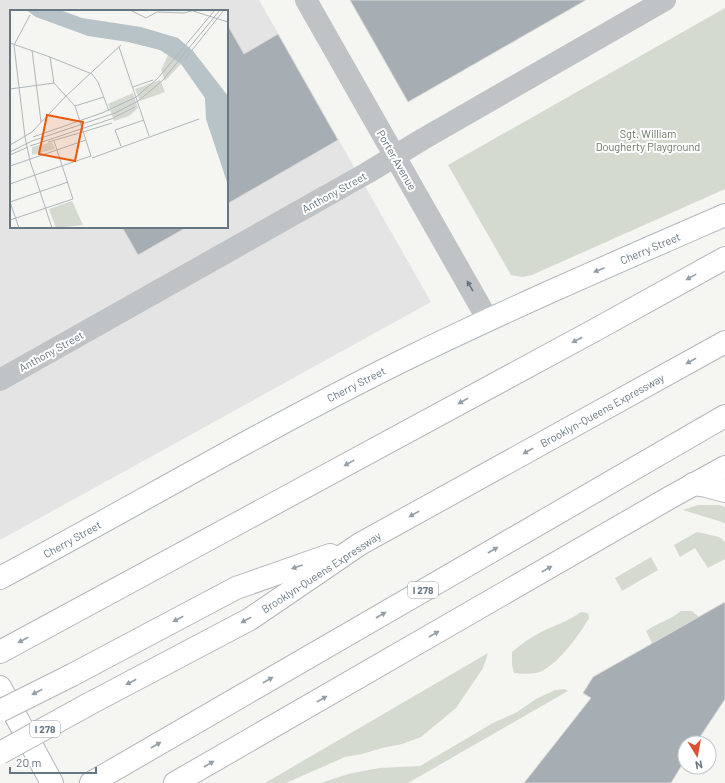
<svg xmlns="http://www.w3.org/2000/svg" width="725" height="783" font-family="Barlow,sans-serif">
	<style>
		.built { fill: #e3e4e3; fill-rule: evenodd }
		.green { fill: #d5dad1 }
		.building { fill: #a6aeb3; stroke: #d7d7d5 }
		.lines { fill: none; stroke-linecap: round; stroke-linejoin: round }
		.secondary-casing { stroke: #b1b7bb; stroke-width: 24 }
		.highway-casing { stroke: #b2b6b9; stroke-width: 24 }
		.street { stroke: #bfc3c6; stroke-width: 22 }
		.secondary { stroke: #fff; stroke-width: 22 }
		.highway { stroke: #fff; stroke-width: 22 }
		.highway-bridge-casing { stroke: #b2b6b9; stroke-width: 24; stroke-linecap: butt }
		.highway-bridge { stroke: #fff; stroke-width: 22 }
		.oneway { fill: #949fa8 }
		.oneway2 { fill: #667682 }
		.labels { text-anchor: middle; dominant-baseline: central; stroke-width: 4; stroke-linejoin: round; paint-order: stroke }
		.shield { fill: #fff; stroke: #949fa8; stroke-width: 1 }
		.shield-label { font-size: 10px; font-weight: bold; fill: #667682 }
		.park-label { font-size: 11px; fill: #697964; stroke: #fff }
		.street-label { font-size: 11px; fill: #667682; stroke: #fff }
		.inset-road { fill: none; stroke: #afb7bb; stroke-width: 1 }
		.view { fill: #e8590c; fill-opacity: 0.15; stroke: #e8590c; stroke-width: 2 }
		.inset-edge { fill: none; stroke: #667682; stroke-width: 2 }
	</style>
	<rect width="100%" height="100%" fill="#f5f5f2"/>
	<path class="built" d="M0,0H259L431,302L0,540ZM11,11H227V227H11Z"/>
	<g class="green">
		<polygon points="725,8 725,189 532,275 522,277 511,275 448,165"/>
		<polygon points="698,505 719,505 725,507 725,523 683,510"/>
		<polygon points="697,532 719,537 725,542 725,559 708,568 695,548 680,557 674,545"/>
		<polygon points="651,557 658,570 622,591 615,578"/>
		<path d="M681,611H692L699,617L652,643L646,631C657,623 670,620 681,611Z"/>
		<path d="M581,612L588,613L589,618C580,634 555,669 536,673C529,674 521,674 514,673L512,665V652C522,643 535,635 547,629C559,624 570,620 581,612Z"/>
		<polygon points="488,653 483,668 456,708 421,737 402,744 382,748 362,754 345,757 286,783 265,783"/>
		<polygon points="565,689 568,691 408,783 321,783 348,774 379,768 420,766 493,723 517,712 536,699 555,690"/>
	</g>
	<g class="building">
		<polygon points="350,0 586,0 408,102"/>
		<polygon points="227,24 244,54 278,34 338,140 227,204"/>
		<polygon points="122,227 187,227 138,255"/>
		<polygon points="725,602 725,699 696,743 685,743 685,760 671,783 524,783 591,698 583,693 593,677"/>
	</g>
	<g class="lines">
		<defs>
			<g id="secondary">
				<path d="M0,578C134,506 265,429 402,361C508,309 617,262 725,215"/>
				<polyline points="0,687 52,783"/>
			</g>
			<g id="highway">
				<polyline points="693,484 706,486 725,491"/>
				<polyline points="0,652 595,330 725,258"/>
				<polyline points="72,675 236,588 330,555"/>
				<polyline points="89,704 250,619 360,544 725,342"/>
				<polyline points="91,783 725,416"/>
				<polyline points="175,783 669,498 725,467"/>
			</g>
		</defs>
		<use href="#secondary" class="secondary-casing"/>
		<use href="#highway" class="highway-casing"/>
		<g class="street">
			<polyline points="306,0 488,320"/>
			<polyline points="0,380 367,173 423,139 665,0"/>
		</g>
		<use href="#secondary" class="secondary"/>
		<use href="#highway" class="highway"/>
		<defs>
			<g id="highway-bridge">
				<polyline points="0,711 72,675"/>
				<polyline points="0,753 89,704"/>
			</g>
		</defs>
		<use href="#highway-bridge" class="highway-bridge-casing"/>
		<use href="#highway-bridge" class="highway-bridge"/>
	</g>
	<defs><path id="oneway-solid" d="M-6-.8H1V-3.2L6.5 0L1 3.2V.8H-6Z"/></defs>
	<g class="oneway">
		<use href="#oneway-solid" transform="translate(599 270) rotate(157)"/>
		<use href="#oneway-solid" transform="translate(691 277) rotate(151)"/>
		<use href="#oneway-solid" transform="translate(577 340) rotate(152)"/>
		<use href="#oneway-solid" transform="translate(691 361) rotate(151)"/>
		<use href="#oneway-solid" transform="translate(463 401) rotate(151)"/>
		<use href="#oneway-solid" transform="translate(528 451) rotate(151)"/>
		<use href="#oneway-solid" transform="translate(349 463) rotate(151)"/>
		<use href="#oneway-solid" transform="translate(414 514) rotate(151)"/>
		<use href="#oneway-solid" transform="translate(493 550) rotate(-30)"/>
		<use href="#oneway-solid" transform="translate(297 567) rotate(161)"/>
		<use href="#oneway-solid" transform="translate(547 569) rotate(-30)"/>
		<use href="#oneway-solid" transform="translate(381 615) rotate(-30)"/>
		<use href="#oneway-solid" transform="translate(178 619) rotate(152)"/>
		<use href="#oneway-solid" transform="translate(246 620) rotate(151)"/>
		<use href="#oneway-solid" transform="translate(434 634) rotate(-30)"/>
		<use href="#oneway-solid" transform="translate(23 640) rotate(152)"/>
		<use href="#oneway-solid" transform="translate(268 680) rotate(-30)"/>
		<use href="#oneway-solid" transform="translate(131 682) rotate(152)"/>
		<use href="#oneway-solid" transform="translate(37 692) rotate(153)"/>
		<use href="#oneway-solid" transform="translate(322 699) rotate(-30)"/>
		<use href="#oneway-solid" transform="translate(156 745) rotate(-30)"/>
		<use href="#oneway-solid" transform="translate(209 764) rotate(-30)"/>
	</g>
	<use class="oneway2" href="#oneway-solid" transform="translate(470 286) rotate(-120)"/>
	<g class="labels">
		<g class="shield">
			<rect x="408" y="582" width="30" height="16" rx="3"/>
			<rect x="30" y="721" width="30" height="16" rx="3"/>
		</g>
		<g class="shield-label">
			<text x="423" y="590">I 278</text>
			<text x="45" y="729">I 278</text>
		</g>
		<g class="park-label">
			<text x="648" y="133">Sgt. William<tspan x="648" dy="13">Dougherty Playground</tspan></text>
		</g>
		<g class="street-label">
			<text transform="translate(397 160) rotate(60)">Porter Avenue</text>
			<text transform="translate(334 192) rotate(-29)">Anthony Street</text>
			<text transform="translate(650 248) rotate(-23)">Cherry Street</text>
			<text transform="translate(51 351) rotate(-29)">Anthony Street</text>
			<text transform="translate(356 384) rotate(-27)">Cherry Street</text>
			<text transform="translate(602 410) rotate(-29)">Brooklyn-Queens Expressway</text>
			<text transform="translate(72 539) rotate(-29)">Cherry Street</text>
			<text transform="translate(321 572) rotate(-33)">Brooklyn-Queens Expressway</text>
		</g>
	</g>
	<g transform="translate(10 10)">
		<rect width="218" height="218" fill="#f5f5f2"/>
		<path d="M158,45L171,54L155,71L151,60ZM150,70L155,82L130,91L125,79ZM123,83L128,98L119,106L104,111L98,94ZM42,132L45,139L22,145V137ZM62,191L73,215L46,218L39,199Z" fill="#d5dad1"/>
		<path d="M16,0H50L72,8L131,17L168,28L183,41L218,86V175L196,109L195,88L171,54L150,40L118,32L78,26L26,7Z" fill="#b8c3c7"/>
		<path class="inset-road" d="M120,0L136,8L147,2L174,3L185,0M183,1L218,12M0,33L40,47L44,73L65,96L81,146L25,165M109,37L139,126M22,40L31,112M40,47L82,64L88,72L99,101M175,49L214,0M123,77L143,70M0,79L44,73M56,86L111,35M65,96L94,87M73,122L102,113M15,127L4,35L20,5M15,127L20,151L42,218M23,127L92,103L126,87L148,68L205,0M38,132L73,122M0,135L22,122L56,86M20,136L101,109L125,97M111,136L105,120L134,110M0,142L22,131L105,103L128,91L152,71L210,0M0,145L18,137M82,148L189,109M0,156L76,130M0,174L25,165M0,192L58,172M0,192L9,218M0,210L63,189L44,131"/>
		<path class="view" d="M37,105L73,112L65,151L29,144Z"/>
		<rect width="218" height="218" class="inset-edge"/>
	</g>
	<g transform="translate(697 755) rotate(169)"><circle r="19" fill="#ffffff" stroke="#c2c8cd"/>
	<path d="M0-3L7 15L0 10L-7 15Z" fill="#d9512e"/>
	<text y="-6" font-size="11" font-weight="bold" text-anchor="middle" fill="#667682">N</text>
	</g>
	<path d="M10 767v6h86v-6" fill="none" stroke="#667682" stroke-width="2"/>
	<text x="16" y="767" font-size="12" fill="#667682" stroke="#ffffff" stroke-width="3" paint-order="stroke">20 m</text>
</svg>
